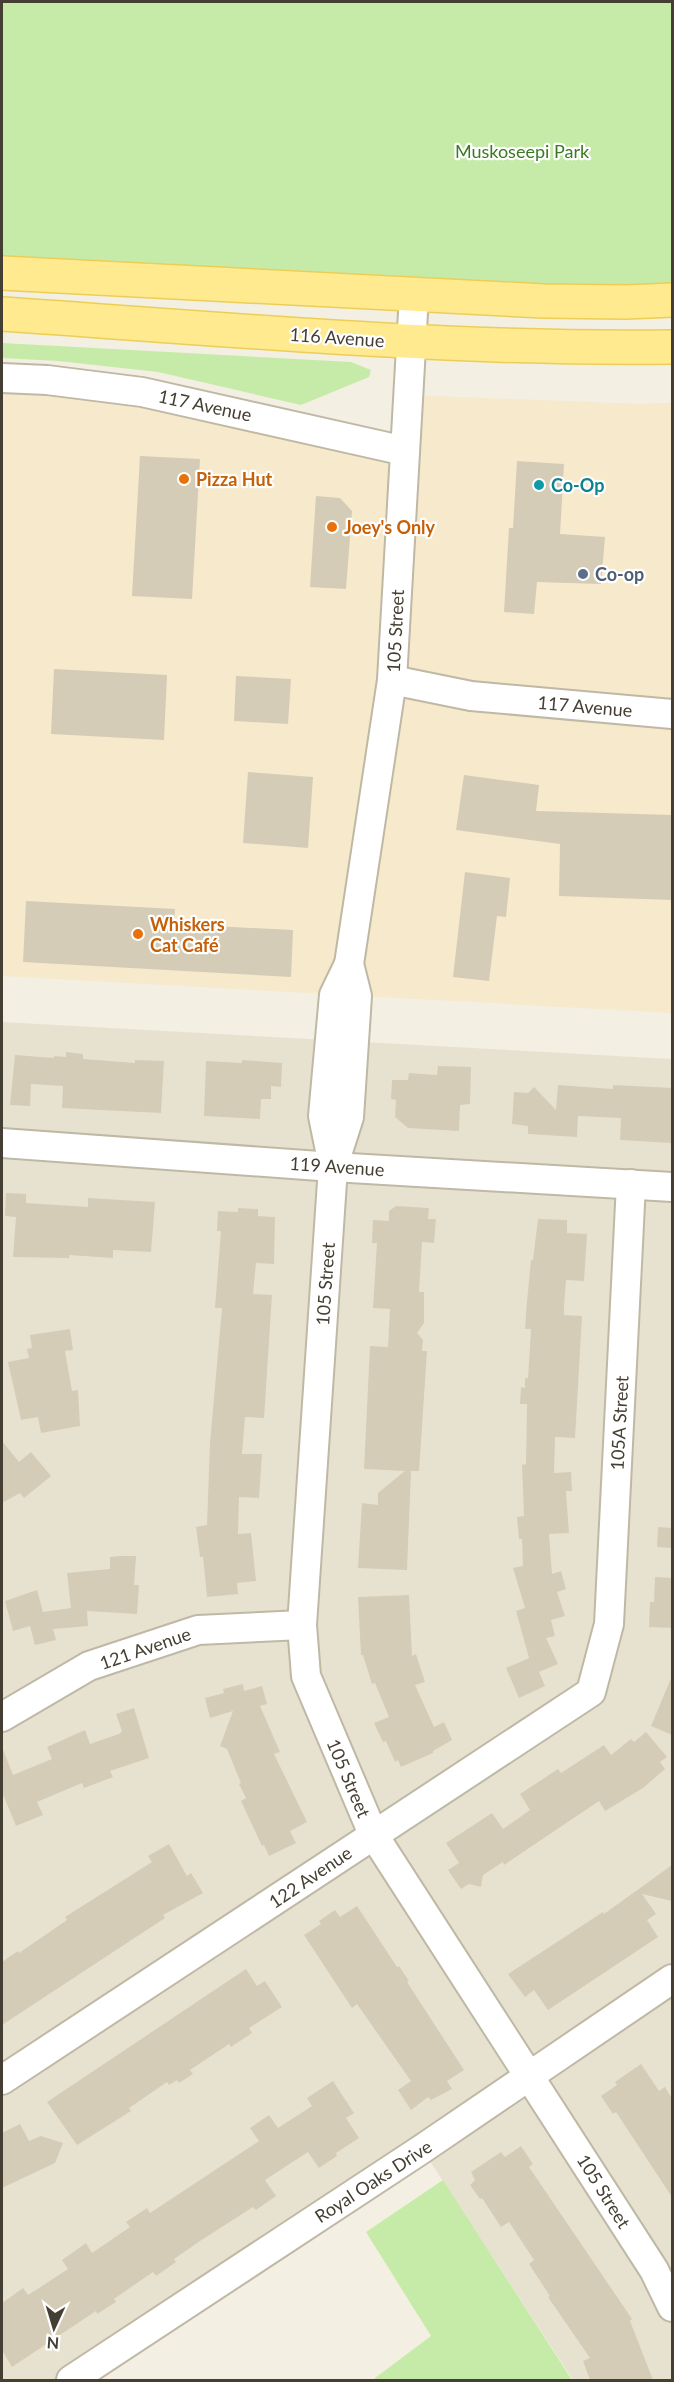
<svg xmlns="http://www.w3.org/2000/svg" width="674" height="2382" font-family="Lato,sans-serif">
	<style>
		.residential { fill: #e7e2d0 }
		.commercial { fill: #f7e9cb }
		.green { fill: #c6eba8 }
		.building { fill: #d5ccb7 }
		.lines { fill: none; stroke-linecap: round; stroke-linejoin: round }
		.minor-casing { stroke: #bfb8a5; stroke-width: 32 }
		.major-casing { stroke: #ecce57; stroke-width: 36 }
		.minor { stroke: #fff; stroke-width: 28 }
		.major { stroke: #ffea8f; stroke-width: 33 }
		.food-dot { fill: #e8710a; stroke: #fff; stroke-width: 2 }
		.culture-dot { fill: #0f9aa8; stroke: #fff; stroke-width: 2 }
		.service-dot { fill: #5c6f8a; stroke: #fff; stroke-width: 2 }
		.labels { text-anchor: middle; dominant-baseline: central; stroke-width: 4.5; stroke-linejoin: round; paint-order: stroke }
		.park-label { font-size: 18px; fill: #3b7a22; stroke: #fff }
		.street-label { font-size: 18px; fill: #453f33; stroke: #fff }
		.food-label { font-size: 18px; font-weight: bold; fill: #c56008; stroke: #fff; text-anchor: start }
		.culture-label { font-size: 18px; font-weight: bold; fill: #0d838f; stroke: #fff; text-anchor: start }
		.service-label { font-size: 18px; font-weight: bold; fill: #4e5e75; stroke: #fff; text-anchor: start }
	</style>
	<rect width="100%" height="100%" fill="#f3efe2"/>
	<polygon class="residential" points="2,1022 672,1059 672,2380 573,2380 422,2149 71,2380 2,2380"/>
	<polygon class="commercial" points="2,378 405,450 409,395 639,404 672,403 672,1013 2,976"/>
	<g class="green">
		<polygon points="10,2 672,2 672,300 2,260 2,3"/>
		<polygon points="2,343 351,362 371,370 369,377 301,405 158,372 58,361 2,358"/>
		<polygon points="443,2180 572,2380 375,2380 375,2378 431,2336 366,2232"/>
	</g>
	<g class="building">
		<polygon points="140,456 200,459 192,599 132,596"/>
		<polygon points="517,461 564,464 560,534 605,537 601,584 537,582 534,614 504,612 509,528 513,528"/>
		<polygon points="316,496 340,498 352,511 346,589 310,587"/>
		<polygon points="54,669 167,675 164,740 51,734"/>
		<polygon points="236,676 291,679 288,724 234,721"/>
		<polygon points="248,772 313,777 308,848 243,843"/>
		<polygon points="464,775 539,785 536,811 672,815 672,900 559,896 560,844 456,830"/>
		<polygon points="465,872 510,878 506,917 497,916 489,981 453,977"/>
		<polygon points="26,901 175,909 174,924 293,930 291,977 23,962"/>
		<polygon points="66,1052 83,1054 83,1059 135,1063 135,1060 164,1061 161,1113 62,1108 63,1086 31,1084 30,1106 10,1105 15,1055 54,1058 54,1056 66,1057"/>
		<polygon points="242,1060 282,1063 281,1087 271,1086 271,1099 261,1099 260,1119 204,1116 206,1061 242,1063"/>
		<polygon points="438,1066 471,1067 470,1104 460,1105 459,1131 408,1128 395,1117 396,1100 391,1099 392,1080 408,1080 409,1073 437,1075"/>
		<polygon points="558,1085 613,1089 613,1085 672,1088 672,1143 620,1140 621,1118 578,1116 577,1137 528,1134 528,1126 512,1124 514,1092 528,1093 534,1087 556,1110"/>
		<polygon points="6,1193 26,1194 26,1203 88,1207 88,1198 155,1202 151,1252 113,1250 113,1258 69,1255 69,1258 13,1257 16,1217 5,1216"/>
		<polygon points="396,1206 429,1208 428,1219 436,1219 434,1243 422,1242 419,1292 424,1292 424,1323 417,1333 423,1340 422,1351 427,1351 419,1471 411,1471 407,1570 358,1568 362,1503 378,1505 378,1493 405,1471 364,1469 370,1346 388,1347 390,1309 373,1308 377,1243 372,1243 373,1220 389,1221 389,1211"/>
		<polygon points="238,1208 258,1209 258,1216 275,1217 274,1264 256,1263 253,1294 272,1295 264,1418 245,1417 242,1454 262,1454 259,1498 239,1497 238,1534 251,1533 256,1581 237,1583 238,1594 207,1597 203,1557 200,1557 196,1527 207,1525 210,1443 222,1308 215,1308 221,1231 217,1231 218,1211 238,1212"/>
		<polygon points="538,1219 567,1220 567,1233 587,1234 584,1281 566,1280 564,1306 564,1315 582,1316 575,1438 555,1437 554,1473 571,1472 572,1491 566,1491 569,1533 549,1534 552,1574 561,1571 566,1589 557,1592 565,1616 551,1620 555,1636 546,1638 558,1664 539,1672 545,1686 519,1698 506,1668 529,1658 516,1611 525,1608 513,1568 523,1566 522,1539 519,1539 517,1517 524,1516 522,1465 526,1464 527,1404 520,1404 521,1387 525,1388 525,1378 528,1378 531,1329 525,1329 526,1312 531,1260 533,1260"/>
		<polygon points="70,1329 73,1350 65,1351 72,1391 78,1390 80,1426 41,1433 38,1417 21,1420 8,1362 29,1358 27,1349 32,1348 30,1335"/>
		<polygon points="2,1441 19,1462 31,1452 51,1476 24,1498 20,1493 2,1503"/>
		<polygon points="658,1527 672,1528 672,1548 657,1547"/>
		<polygon points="120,1556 136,1556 134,1585 139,1585 137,1614 87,1611 88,1626 53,1629 56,1640 35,1645 30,1626 13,1631 5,1601 37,1590 43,1612 71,1608 67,1573 110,1569 110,1557"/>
		<polygon points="655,1577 672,1578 672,1628 649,1627 650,1602 654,1602"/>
		<polygon points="409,1595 412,1656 416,1654 425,1682 415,1685 434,1727 444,1722 452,1740 433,1751 433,1753 401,1767 398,1760 395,1762 386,1741 383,1742 374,1723 389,1717 375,1683 372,1684 363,1655 361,1655 358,1597"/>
		<polygon points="672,1676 672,1735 651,1726"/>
		<polygon points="243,1684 244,1691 262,1686 267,1704 260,1706 280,1752 274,1754 307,1822 290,1831 296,1843 269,1856 264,1845 262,1846 241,1801 246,1798 239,1784 241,1783 227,1749 220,1746 233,1711 210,1718 205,1698 224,1693 223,1689"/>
		<polygon points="134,1708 149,1758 110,1771 113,1777 84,1788 82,1783 37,1802 43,1815 16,1826 2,1792 2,1747 13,1775 52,1759 47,1747 85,1730 90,1744 119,1734 122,1731 116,1714"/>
		<polygon points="646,1732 667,1757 660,1762 665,1769 643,1788 605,1811 599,1801 504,1865 503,1862 483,1875 481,1887 469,1884 461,1889 448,1870 459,1863 446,1843 492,1813 503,1829 530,1810 520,1794 558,1769 561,1773 604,1745 611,1755 631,1739 634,1742"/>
		<polygon points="169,1844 187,1876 191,1873 203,1893 163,1915 165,1918 2,2025 2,1962 18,1951 19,1953 67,1920 65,1917 152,1862 148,1856"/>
		<polygon points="672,1865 672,1901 642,1894 656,1914 647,1920 658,1937 548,2010 534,1990 525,1997 508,1974 603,1912 604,1914"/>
		<polygon points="357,1906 397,1967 399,1966 409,1981 407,1982 464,2070 447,2081 452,2089 431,2100 428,2097 411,2110 398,2090 411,2081 357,2004 352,2008 304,1935 321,1924 319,1921 335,1910 340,1917"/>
		<polygon points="246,1969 257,1986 265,1981 282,2007 249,2028 252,2033 231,2047 229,2044 190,2070 193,2074 179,2083 177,2080 169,2085 167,2082 129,2108 131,2111 77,2145 47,2102"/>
		<polygon points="641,2064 659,2091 665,2087 672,2099 672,2197 616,2112 613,2114 601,2096 617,2085 615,2082"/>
		<polygon points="333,2081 354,2113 346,2118 359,2138 336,2153 337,2156 319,2168 308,2152 265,2180 276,2196 256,2210 253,2207 200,2241 174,2259 176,2262 156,2276 153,2272 114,2299 116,2302 97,2314 96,2311 12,2367 2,2350 2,2303 23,2288 28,2295 36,2290 68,2269 62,2260 86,2243 92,2253 130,2227 126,2222 147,2208 150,2213 259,2141 250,2128 269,2115 278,2128 312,2106 307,2098"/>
		<polygon points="20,2124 29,2141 41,2136 63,2143 55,2163 2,2188 2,2133"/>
		<polygon points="521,2146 533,2164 529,2167 632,2319 630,2321 653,2380 590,2380 583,2361 590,2358 548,2297 550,2296 529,2264 534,2260 509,2222 501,2227 482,2198 480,2199 470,2185 475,2180 471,2172 501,2152 505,2157"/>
	</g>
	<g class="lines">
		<defs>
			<g id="minor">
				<polyline points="2,378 47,380 142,392 405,451"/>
				<polyline points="392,680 471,696 672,714"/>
				<polyline points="349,964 357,996 349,1117 333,1167 302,1625 306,1676 373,1834 654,2270 672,2307"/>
				<polyline points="2,1143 333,1167 672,1187"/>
				<polyline points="333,1165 323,1116 334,995 349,964 392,680 414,295"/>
				<polyline points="2,1717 89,1666 198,1630 302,1625"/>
				<polyline points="2,2080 591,1692 609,1624 631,1184"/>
				<polyline points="71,2380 422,2149 672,1979"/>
			</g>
			<g id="major">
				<polyline points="2,273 544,301 626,302 672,300"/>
				<path d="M2,314C225,329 448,350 672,347"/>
			</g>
		</defs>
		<use href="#minor" class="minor-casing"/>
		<use href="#major" class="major-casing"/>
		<use href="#minor" class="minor"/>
		<use href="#major" class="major"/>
	</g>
	<g class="food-dot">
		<circle cx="184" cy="479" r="6"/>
		<circle cx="332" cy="527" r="6"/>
		<circle cx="138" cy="934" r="6"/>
	</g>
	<circle class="culture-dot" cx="539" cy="485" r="6"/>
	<circle class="service-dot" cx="583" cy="574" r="6"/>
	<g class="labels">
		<g class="park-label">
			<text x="522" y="151">Muskoseepi Park</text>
		</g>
		<g class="street-label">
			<text transform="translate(337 337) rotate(4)">116 Avenue</text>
			<text transform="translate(205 405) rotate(12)">117 Avenue</text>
			<text transform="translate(395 631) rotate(-87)">105 Street</text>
			<text transform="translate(585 706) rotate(5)">117 Avenue</text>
			<text transform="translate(337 1166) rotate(4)">119 Avenue</text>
			<text transform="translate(325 1284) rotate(-86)">105 Street</text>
			<text transform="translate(619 1423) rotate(-87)">105A Street</text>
			<text transform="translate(145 1648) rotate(-19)">121 Avenue</text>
			<text transform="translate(349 1778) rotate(67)">105 Street</text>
			<text transform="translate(310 1877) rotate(-34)">122 Avenue</text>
			<text transform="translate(373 2181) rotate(-33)">Royal Oaks Drive</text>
			<text transform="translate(604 2191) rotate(58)">105 Street</text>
		</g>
		<g class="food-label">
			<text x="196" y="479">Pizza Hut</text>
			<text x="344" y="527">Joey's Only</text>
			<text x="150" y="924">Whiskers<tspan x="150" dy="21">Cat Café</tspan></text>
		</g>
		<g class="culture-label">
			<text x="551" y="485">Co-Op</text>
		</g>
		<g class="service-label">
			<text x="595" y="574">Co-op</text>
		</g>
	</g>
	<rect width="674" height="2382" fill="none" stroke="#453f33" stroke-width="6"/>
	<g transform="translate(54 2328) rotate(184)" stroke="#ffffff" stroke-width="4.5" paint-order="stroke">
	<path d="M0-4.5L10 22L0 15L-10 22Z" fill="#453f33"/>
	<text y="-9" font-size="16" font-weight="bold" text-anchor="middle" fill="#453f33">N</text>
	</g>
</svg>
